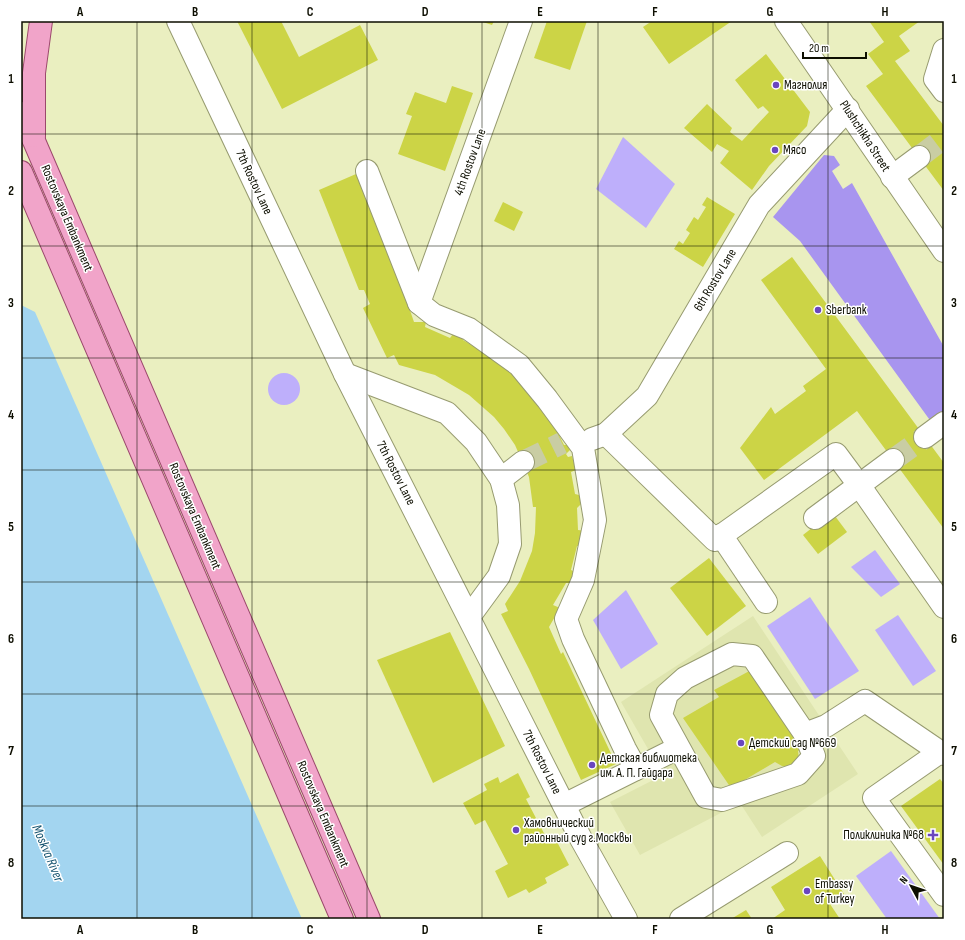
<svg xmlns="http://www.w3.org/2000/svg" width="965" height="940" font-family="'Sofia Sans Condensed',sans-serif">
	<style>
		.built { fill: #dfe5af }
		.green { fill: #beaffb }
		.forest { fill: #a895ef }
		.water { fill: #a3d5f0 }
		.building { fill: #ccd446 }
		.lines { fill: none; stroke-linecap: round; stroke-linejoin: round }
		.minor-tunnel { stroke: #c9cda3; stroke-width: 22; stroke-dasharray: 22 11; stroke-linecap: butt }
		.minor-casing { stroke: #979b70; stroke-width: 24 }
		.major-casing { stroke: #9b486c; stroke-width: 24 }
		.minor { stroke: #fff; stroke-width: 22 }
		.major { stroke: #f1a4c9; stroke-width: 22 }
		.grid { fill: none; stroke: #0d0e01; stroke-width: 1; stroke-opacity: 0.55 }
		.poi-dot { fill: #6a46bf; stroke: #fff; stroke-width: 1.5 }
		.labels { text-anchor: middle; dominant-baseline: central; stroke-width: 3; stroke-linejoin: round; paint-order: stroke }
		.poi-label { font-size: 13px; fill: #0d0e01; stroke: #fff; text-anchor: start }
		.street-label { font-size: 13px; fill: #0d0e01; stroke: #fff }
		.water-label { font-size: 14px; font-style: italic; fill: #165470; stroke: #fff }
		.neatline { fill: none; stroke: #0d0e01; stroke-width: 1.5 }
		.grid-label { font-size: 13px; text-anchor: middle; font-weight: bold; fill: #0d0e01 }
	</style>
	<rect width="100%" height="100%" fill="#eaefc0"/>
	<polygon class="built" points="753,616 858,774 762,837 740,803 640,855 610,802 663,775 621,702"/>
	<g class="green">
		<polygon points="623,137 675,184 646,228 596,189"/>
		<circle cx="284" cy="389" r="16"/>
		<polygon points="875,550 900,584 881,597 851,567"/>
		<polygon points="626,590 658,644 621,669 593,620"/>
		<polygon points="810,597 859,671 815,699 767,626"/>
		<polygon points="898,615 936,671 913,686 875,630"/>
		<polygon points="891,851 940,919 887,919 856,876"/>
	</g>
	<polygon class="forest" points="824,155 834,156 840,165 832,171 843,189 852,183 944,347 944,414 932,423 800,241 773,217"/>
	<polygon class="water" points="21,305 35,312 302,919 21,919"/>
	<g class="building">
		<polygon points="237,21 281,21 299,57 360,25 378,60 282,109"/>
		<polygon points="480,21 494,21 492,25"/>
		<polygon points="547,21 587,21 570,70 534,58"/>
		<polygon points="652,21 732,21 669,64 643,27"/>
		<polygon points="869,21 920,21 899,36 910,51 895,61 944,126 944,191 866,86 883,74 868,54 884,42"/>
		<polygon points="766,54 810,112 807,126 769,166 752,190 720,163 729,151 717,144 712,152 684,128 707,104 732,128 730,132 742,141 769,112 763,106 758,109 735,80"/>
		<polygon points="452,86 473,93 445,171 398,154 412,116 406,114 415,92 446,103"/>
		<polygon points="356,174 403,290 414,322 426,322 425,327 450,338 453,334 462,336 463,340 485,353 515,375 554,425 564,445 567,445 570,450 566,454 568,457 572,456 576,470 571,472 575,494 579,495 582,503 577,508 578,530 586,531 583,546 577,546 571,570 577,573 573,583 566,583 553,605 560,608 549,627 561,654 563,652 616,764 581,780 529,669 501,614 508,611 505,604 520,581 532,551 535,533 536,507 533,507 529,477 515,445 504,429 494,417 469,395 435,375 399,365 394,355 387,358 363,308 370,304 364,290 359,290 319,190"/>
		<polygon points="707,197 735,214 703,267 674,249 679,241 683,244 690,233 686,230 694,217 698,220 706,207 702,205"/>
		<polygon points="503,202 523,212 514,231 494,221"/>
		<polygon points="792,257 944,463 944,529 857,411 764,480 740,448 771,407 775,414 806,391 803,386 826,369 761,280"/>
		<polygon points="832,512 847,532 818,554 803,535"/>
		<polygon points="709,558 746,606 707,636 670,588"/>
		<polygon points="450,632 505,746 433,783 377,660"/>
		<polygon points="755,668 804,748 798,751 799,760 789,767 782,766 775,762 731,788 683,718 719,697 714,690"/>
		<polygon points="518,773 530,797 526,799 547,839 554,836 569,865 545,878 547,883 529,893 526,889 508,898 495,871 508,864 485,820 475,825 463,803 487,790 484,784 498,777 500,783"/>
		<polygon points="940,779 944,784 944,865 901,806"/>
		<polygon points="820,856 844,894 830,904 840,919 772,919 785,910 771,887"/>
		<polygon points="746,910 752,919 731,919"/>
	</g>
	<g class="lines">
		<g class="minor-tunnel">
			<polyline points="919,157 944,138"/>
			<polyline points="893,460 925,437"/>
			<polyline points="523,462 562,443"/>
		</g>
		<defs>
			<g id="minor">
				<polyline points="178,21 345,374 580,837 626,919"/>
				<path d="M786,21C839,97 891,175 944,251"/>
				<polyline points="944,50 935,79 944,91"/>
				<polyline points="367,171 419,303 434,315 469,329 519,365 547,399 583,448 595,520 583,580 566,619 573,639 625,749 636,769 564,805"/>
				<polyline points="892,177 919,157"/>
				<polyline points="419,303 521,21"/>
				<polyline points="345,374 447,413 476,442 501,479 508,505 510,544 499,576 469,617"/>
				<polyline points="606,434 715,540 836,454 859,485 944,607"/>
				<polyline points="925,437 944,423"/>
				<polyline points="592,439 606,434 647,396 759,205 848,109"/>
				<polyline points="501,479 523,462"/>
				<polyline points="815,518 893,460"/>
				<polyline points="721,535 766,602"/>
				<polygon points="732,654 752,656 805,734 814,756 798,774 722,800 706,797 661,715 667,694 685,678"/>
				<polyline points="805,734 826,726 865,701 940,752"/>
				<polyline points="944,754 940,752 874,798 944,895"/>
				<polyline points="636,769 678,748"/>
				<polyline points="681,919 787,853"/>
			</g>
			<g id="major">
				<polyline points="21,113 34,141 369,919"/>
				<polyline points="34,136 34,73 41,21"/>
				<polyline points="21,172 342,919"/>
			</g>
		</defs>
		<use href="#minor" class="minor-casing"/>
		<use href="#major" class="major-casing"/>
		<use href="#minor" class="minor"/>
		<use href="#major" class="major"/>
	</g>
	<path class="grid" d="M137,21V919M252,21V919M367,21V919M482,21V919M598,21V919M713,21V919M828,21V919M21,134H944M21,246H944M21,358H944M21,470H944M21,582H944M21,694H944M21,806H944"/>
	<g class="poi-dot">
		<circle cx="776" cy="85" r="4"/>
		<circle cx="775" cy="150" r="4"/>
		<circle cx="818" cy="310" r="4"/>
		<circle cx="741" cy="743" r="4"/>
		<circle cx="592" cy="765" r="4"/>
		<circle cx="516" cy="830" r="4"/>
		<path d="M931 829h4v4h4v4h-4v4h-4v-4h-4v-4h4z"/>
		<circle cx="807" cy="891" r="4"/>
	</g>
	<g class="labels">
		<g class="poi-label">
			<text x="784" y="85">Магнолия</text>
			<text x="783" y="150">Мясо</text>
			<text x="826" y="310">Sberbank</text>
			<text x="749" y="743">Детский сад №669</text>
			<text x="600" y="758">Детская библиотека<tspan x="600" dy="15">им. А. П. Гайдара</tspan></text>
			<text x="524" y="823">Хамовнический<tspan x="524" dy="15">районный суд г.Москвы</tspan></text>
			<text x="924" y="835" text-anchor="end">Поликлиника №68</text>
			<text x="815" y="884">Embassy<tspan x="815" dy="15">of Turkey</tspan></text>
		</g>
		<g class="street-label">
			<text transform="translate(865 136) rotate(57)">Plushchikha Street</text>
			<text transform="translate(470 162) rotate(-70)">4th Rostov Lane</text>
			<text transform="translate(254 182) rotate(65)">7th Rostov Lane</text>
			<text transform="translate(67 218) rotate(67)">Rostovskaya Embankment</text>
			<text transform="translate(715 280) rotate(-59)">6th Rostov Lane</text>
			<text transform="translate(396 473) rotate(63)">7th Rostov Lane</text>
			<text transform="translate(195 516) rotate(67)">Rostovskaya Embankment</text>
			<text transform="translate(542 762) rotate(63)">7th Rostov Lane</text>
			<text transform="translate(323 814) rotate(67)">Rostovskaya Embankment</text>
		</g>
		<g class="water-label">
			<text transform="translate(48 853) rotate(67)">Moskva River</text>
		</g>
	</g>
	<rect width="965" height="940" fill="none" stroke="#ffffff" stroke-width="44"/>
	<g transform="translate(911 886) rotate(310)" stroke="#ffffff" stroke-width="3" paint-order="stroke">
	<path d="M0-3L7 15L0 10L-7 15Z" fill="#0d0e01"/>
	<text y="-6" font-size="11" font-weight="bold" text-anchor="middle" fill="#0d0e01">N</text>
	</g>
	<path d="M803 52v6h63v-6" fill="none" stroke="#0d0e01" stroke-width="2"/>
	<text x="809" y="52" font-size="12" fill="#0d0e01" stroke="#ffffff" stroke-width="3" paint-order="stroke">20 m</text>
	<rect x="22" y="22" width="921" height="896" class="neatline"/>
	<g class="grid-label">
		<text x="80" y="16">A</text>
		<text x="195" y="16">B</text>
		<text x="310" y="16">C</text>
		<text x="425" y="16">D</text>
		<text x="540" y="16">E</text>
		<text x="655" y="16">F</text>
		<text x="770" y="16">G</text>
		<text x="885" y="16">H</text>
		<text x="11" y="83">1</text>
		<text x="954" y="83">1</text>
		<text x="11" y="195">2</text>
		<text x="954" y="195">2</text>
		<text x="11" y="307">3</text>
		<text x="954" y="307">3</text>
		<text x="11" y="419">4</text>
		<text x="954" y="419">4</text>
		<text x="11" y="531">5</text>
		<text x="954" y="531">5</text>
		<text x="11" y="643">6</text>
		<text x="954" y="643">6</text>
		<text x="11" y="755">7</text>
		<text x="954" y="755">7</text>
		<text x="11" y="867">8</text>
		<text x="954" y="867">8</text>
		<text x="80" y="934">A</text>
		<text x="195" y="934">B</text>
		<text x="310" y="934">C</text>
		<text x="425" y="934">D</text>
		<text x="540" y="934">E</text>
		<text x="655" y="934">F</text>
		<text x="770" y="934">G</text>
		<text x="885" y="934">H</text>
	</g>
</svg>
